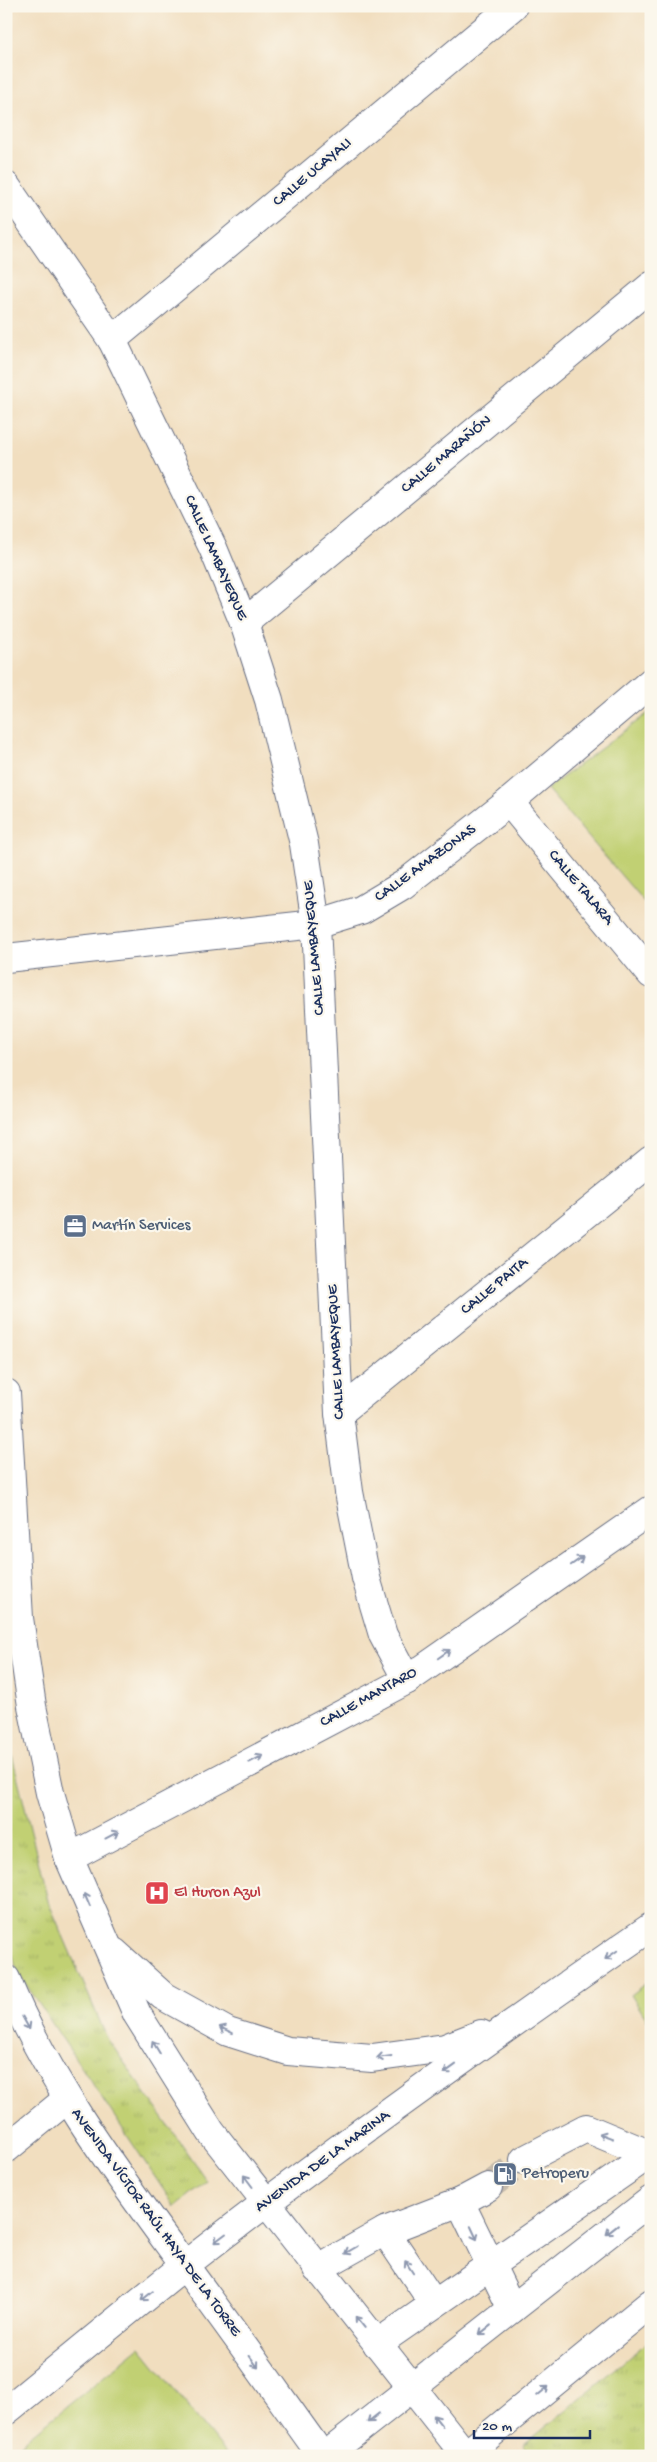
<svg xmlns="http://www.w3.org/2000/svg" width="657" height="2462" font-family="'Gochi Hand',sans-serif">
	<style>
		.grass { fill: url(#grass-tufts); stroke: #6e8068 }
		.park { fill: #c1d073; stroke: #6e8068 }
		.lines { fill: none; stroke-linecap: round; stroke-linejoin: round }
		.minor-tunnel { stroke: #c6bbac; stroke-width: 28; stroke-dasharray: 28 14; stroke-linecap: butt }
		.minor-casing { stroke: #666c80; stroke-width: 30 }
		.major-casing { stroke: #666c80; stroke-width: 30 }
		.minor { stroke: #fff; stroke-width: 28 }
		.major { stroke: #fff; stroke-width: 28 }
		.oneway { stroke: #8d97ae }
		.labels { text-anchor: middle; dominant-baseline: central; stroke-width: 4.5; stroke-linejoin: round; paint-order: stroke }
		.street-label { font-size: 16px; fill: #1b2f5e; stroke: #fbf7ec }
		.service-label { font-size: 16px; fill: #4e5e75; stroke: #fbf7ec; text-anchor: start }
		.health-label { font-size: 16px; fill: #be3a42; stroke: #fbf7ec; text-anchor: start }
	</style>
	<defs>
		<pattern id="grass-tufts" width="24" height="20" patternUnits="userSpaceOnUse" patternTransform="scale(1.25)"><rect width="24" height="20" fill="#c1d073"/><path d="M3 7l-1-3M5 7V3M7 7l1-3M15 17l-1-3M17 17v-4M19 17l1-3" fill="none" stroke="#a5b366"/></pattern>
	</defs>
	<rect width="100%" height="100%" fill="#fbf7ec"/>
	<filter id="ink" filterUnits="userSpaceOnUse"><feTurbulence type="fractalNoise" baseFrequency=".02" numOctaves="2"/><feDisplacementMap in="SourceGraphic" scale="10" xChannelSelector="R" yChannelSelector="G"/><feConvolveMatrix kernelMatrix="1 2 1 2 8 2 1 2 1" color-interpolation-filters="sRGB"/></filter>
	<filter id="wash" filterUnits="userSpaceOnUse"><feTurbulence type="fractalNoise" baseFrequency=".0096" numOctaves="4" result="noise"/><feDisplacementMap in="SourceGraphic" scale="20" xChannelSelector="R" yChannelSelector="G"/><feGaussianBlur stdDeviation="1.12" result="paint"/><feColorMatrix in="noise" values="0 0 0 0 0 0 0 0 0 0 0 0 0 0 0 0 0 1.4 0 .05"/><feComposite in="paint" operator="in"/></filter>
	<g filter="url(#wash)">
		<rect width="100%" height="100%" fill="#f1debf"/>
		<g class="grass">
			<polygon points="6,1682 11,1751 48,1901 107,2038 207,2181 175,2207 17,1971 6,1933"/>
			<polygon points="651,1980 651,2026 631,1995"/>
			<polygon points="651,2339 651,2456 531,2456 523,2446"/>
		</g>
		<g class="park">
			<polygon points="651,711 651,910 547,789"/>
			<polygon points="140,2347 228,2456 6,2456"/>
		</g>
	</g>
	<g filter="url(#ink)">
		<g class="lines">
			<polyline class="minor-tunnel" points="488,2187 524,2160"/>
			<defs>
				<g id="minor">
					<polyline points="6,186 112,340 213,548 244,623 269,700 304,844 316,924 339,1413 349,1492 366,1578 383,1635 407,1680"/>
					<polyline points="112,340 513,6"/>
					<polyline points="244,623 651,286"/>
					<polyline points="509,802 651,974"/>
					<polyline points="6,958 316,924 361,910 403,885 509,802 651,682"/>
					<polyline points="339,1413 651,1161"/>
					<polyline points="69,1858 407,1680 651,1510"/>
					<polyline points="6,2149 67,2099"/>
					<polyline points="524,2160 586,2128 651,2155"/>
					<polyline points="488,2187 460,2202 512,2309"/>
					<polyline points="385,2231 434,2304"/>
					<polyline points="317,2269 385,2231 460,2202"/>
					<polyline points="377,2344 650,2154"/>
				</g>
				<g id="major">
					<polyline points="6,1393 19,1618 32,1706 50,1793 69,1858 137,2014 211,2132 466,2456"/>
					<polyline points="114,1952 163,1996 228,2032 288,2051 372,2058 445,2048 481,2034"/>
					<path d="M6,1979C49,2084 117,2174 184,2265C231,2328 276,2392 322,2456"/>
					<path d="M6,2411C66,2362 125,2313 185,2265C336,2147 493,2036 651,1927"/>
					<polyline points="325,2456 651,2200"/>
					<polyline points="464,2456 651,2303"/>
				</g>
			</defs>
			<use href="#minor" class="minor-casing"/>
			<use href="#major" class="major-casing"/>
			<use href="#minor" class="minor"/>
			<use href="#major" class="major"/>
		</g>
		<defs><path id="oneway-shaft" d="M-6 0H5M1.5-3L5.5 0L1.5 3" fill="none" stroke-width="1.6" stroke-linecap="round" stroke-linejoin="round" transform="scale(1.25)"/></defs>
		<g class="oneway">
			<use href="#oneway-shaft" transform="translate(577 1561) rotate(-35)"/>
			<use href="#oneway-shaft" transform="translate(444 1654) rotate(-35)"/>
			<use href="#oneway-shaft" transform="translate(256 1759) rotate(-28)"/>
			<use href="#oneway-shaft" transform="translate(112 1835) rotate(-28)"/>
			<use href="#oneway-shaft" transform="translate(87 1900) rotate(-113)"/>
			<use href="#oneway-shaft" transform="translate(611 1955) rotate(145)"/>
			<use href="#oneway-shaft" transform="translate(26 2023) rotate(61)"/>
			<use href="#oneway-shaft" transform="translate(226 2030) rotate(-155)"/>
			<use href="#oneway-shaft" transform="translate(156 2047) rotate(-121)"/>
			<use href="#oneway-shaft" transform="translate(384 2057) rotate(172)"/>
			<use href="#oneway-shaft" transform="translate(450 2069) rotate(144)"/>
			<use href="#oneway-shaft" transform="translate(606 2136) rotate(-159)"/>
			<use href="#oneway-shaft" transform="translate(248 2181) rotate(-127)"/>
			<use href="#oneway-shaft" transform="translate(612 2230) rotate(142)"/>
			<use href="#oneway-shaft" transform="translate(474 2233) rotate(65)"/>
			<use href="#oneway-shaft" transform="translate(220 2238) rotate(143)"/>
			<use href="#oneway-shaft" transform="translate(351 2250) rotate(150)"/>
			<use href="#oneway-shaft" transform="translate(409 2267) rotate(-123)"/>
			<use href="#oneway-shaft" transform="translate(147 2296) rotate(141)"/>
			<use href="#oneway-shaft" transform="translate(360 2322) rotate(-129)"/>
			<use href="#oneway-shaft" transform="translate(485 2330) rotate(142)"/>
			<use href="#oneway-shaft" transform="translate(254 2362) rotate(54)"/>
			<use href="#oneway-shaft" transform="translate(543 2391) rotate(-39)"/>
			<use href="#oneway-shaft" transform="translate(373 2418) rotate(142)"/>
			<use href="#oneway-shaft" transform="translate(438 2421) rotate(-128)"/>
		</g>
	</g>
	<defs>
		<symbol id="office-square" viewBox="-11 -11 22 22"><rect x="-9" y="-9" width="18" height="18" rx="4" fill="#5c6f8a" stroke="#fbf7ec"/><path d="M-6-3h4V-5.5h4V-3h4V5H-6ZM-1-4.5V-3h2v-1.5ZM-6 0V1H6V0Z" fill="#fff"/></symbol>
		<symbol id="hospital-square" viewBox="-11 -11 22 22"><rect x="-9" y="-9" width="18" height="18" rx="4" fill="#e0444e" stroke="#fbf7ec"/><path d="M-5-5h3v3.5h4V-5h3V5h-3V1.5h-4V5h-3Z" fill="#fff"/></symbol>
		<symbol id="fuel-square" viewBox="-11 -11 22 22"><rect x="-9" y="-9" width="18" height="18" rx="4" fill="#5c6f8a" stroke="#fbf7ec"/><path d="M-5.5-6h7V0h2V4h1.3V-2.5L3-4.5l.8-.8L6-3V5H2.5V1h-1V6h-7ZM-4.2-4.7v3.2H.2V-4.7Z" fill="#fff"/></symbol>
	</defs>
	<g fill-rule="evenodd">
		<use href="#office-square" x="61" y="1212" width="28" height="28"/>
		<use href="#hospital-square" x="143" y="1879" width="28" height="28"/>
		<use href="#fuel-square" x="491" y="2160" width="28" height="28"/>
	</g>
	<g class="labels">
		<g class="street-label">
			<text transform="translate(313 173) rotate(-40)">CALLE UCAYALI</text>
			<text transform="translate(447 455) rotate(-40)">CALLE MARAÑÓN</text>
			<text transform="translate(215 558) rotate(66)">CALLE LAMBAYEQUE</text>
			<text transform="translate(426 864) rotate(-36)">CALLE AMAZONAS</text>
			<text transform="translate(580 888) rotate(50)">CALLE TALARA</text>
			<text transform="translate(315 948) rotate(-95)">CALLE LAMBAYEQUE</text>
			<text transform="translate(495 1287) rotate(-39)">CALLE PAITA</text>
			<text transform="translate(337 1352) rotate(-93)">CALLE LAMBAYEQUE</text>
			<text transform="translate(369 1698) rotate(-29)">CALLE MANTARO</text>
			<text transform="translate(323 2162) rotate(-36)">AVENIDA DE LA MARINA</text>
			<text transform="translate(155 2223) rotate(54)">AVENIDA VÍCTOR RAÚL HAYA DE LA TORRE</text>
		</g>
		<g class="service-label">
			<text x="92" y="1226">Martín Services</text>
			<text x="522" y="2174">Petroperu</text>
		</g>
		<g class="health-label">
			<text x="174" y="1893">El Huron Azul</text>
		</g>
	</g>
	<rect width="657" height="2462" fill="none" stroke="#fbf7ec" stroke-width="25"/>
	<path d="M474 2430v8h116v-8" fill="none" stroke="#1b2f5e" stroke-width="2.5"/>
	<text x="482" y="2430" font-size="15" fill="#1b2f5e" stroke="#fbf7ec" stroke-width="4" paint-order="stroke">20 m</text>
</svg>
